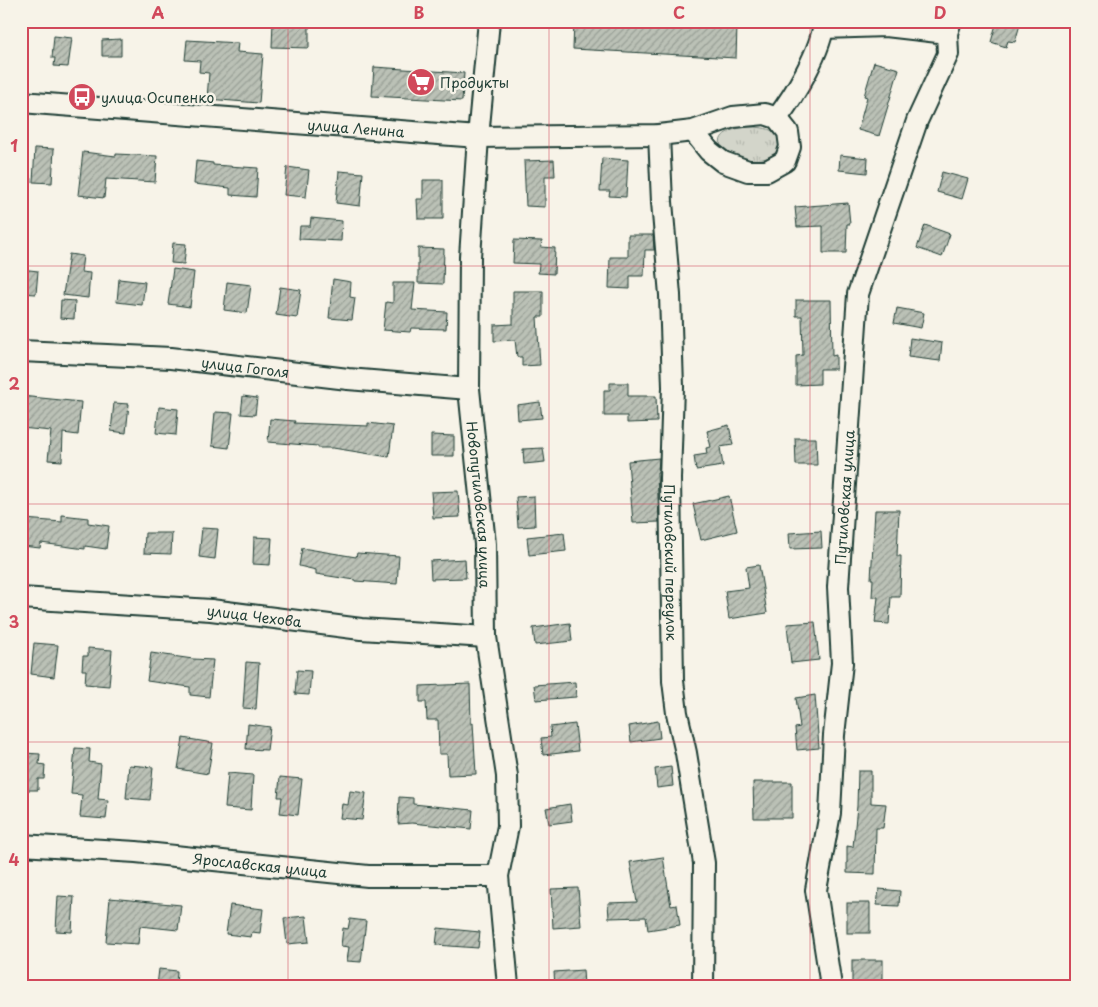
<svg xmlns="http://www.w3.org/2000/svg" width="1098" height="1007" font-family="'Playpen Sans',sans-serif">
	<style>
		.grass { fill: url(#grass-tufts); stroke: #79897f }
		.building { fill: url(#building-hatch); stroke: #1f3d34 }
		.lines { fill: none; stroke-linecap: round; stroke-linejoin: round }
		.minor-casing { stroke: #1f3d34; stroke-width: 24 }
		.minor { stroke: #f7f3e8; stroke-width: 20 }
		.grid { fill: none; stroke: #d1495b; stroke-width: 1; stroke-opacity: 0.55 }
		.labels { text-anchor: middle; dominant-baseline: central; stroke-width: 5; stroke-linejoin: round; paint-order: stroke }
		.poi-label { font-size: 14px; fill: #1f3d34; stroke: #f7f3e8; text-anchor: start }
		.street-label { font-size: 14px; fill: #1f3d34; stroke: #f7f3e8 }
		.neatline { fill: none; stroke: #d1495b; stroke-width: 2 }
		.grid-label { font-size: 16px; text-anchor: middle; font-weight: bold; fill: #d1495b }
	</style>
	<defs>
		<pattern id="grass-tufts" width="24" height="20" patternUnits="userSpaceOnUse" patternTransform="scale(1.25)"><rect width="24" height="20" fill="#d3d5ca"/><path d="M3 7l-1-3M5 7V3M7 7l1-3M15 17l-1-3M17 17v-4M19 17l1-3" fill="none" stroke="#b5b8ae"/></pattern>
		<pattern id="building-hatch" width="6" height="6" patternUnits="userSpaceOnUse" patternTransform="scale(1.25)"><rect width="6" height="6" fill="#bbc1b6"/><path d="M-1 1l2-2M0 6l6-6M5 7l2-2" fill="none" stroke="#979e95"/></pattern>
	</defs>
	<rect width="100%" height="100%" fill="#f7f3e8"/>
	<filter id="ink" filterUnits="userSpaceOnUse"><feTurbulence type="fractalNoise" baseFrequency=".02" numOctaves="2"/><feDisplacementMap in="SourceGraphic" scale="10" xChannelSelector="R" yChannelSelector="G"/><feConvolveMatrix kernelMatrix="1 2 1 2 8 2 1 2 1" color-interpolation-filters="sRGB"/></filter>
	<g filter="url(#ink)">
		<path class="grass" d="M747,127C758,127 782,127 779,145C776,164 742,162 729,155C725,154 723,151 721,147C716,132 737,128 747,127Z"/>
		<g class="building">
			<polygon points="273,21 309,21 309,48 272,47"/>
			<polygon points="574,21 665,21 737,26 736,58 573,49"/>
			<polygon points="997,21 1021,21 1015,42 1008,41 1006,47 991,42"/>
			<polygon points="54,36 72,38 68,67 54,66 55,58 52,58"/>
			<polygon points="121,39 121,56 102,56 102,40"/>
			<polygon points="187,40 238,43 237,52 263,54 259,103 207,99 209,73 199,72 200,61 185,60"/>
			<polygon points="874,62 899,69 879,136 858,130 867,97 864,96"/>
			<polygon points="374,67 464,73 462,101 372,96"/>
			<polygon points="35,148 54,149 52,183 33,182"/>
			<polygon points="83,152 116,156 116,154 157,156 155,182 106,179 104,198 78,195"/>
			<polygon points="840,155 868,158 867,173 839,170"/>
			<polygon points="602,158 628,160 626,197 609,196 610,191 600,191"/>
			<polygon points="554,160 555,176 545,176 545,207 526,206 524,161"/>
			<polygon points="196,161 213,163 213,165 258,168 256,197 230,195 230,188 194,184"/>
			<polygon points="287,167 309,170 306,197 284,195"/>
			<polygon points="339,171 363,173 360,206 336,203"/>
			<polygon points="942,172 968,179 962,199 937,192"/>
			<polygon points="423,180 443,180 443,219 418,219 417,199 423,199"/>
			<polygon points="848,203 850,224 847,224 846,253 823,253 823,226 797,227 795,207"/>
			<polygon points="311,218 342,221 341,241 299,239 300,226 310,226"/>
			<polygon points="925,225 950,234 942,257 917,248"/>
			<polygon points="628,235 653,235 654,250 645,250 644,276 630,276 630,289 609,288 610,257 628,257"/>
			<polygon points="514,240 542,241 541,247 555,248 554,274 538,273 539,264 513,263"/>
			<polygon points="173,243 186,244 184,264 171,263"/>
			<polygon points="418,248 444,249 443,284 418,283"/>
			<polygon points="69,254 83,256 81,272 90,273 88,298 63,295"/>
			<polygon points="21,269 38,271 36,294 21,293"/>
			<polygon points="173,269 194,272 190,307 168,304"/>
			<polygon points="119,279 145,282 142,305 117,302"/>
			<polygon points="333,279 351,282 350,297 355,298 352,320 329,318"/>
			<polygon points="227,282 251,285 247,313 224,310"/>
			<polygon points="393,283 415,283 412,310 447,312 446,329 411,328 410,332 383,330 386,302 393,303"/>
			<polygon points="280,287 301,290 297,318 276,315"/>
			<polygon points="513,291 543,291 543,317 537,317 540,365 522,366 522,357 517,357 515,340 494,341 494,325 513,324"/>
			<polygon points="61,300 75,301 74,319 60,318"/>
			<polygon points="796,300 831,300 832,356 836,355 836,369 820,369 820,384 796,385 796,356 803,355 802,316 796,316"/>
			<polygon points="897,308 924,313 921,328 894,323"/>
			<polygon points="910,338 942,343 940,361 908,357"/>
			<polygon points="610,383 628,383 628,396 656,396 657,422 627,423 627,416 604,416 604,390 610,390"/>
			<polygon points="21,396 81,402 78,435 63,433 62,461 48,460 51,431 21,428"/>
			<polygon points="243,396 257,398 255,415 241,414"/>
			<polygon points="540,402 542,418 518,420 517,405"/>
			<polygon points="114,403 129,404 126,433 111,431"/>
			<polygon points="159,407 178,409 176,435 156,433"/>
			<polygon points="215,412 233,413 229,448 212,446"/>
			<polygon points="270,419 295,421 294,423 368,426 368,423 393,426 389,457 333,448 318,448 318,446 268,442"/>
			<polygon points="729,425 733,445 720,447 723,466 696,470 694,456 707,454 706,448 711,447 707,431"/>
			<polygon points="431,435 454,436 454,456 431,456"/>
			<polygon points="795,438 816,438 817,465 796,465"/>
			<polygon points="543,448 545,462 524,464 523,449"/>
			<polygon points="659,458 658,472 657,472 659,522 633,523 628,461"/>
			<polygon points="458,491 460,517 433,518 431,492"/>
			<polygon points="534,496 535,526 518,527 516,497"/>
			<polygon points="729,496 737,531 701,540 693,504"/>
			<polygon points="875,510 899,510 897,556 901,556 900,597 891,597 889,624 875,623 878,597 872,597 873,579 871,579"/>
			<polygon points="62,515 88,518 88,523 109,526 106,549 85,546 85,549 41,543 40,548 22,546 24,519 62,522"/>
			<polygon points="202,528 218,529 215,559 199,557"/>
			<polygon points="821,531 822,548 790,549 789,533"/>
			<polygon points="145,533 172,533 171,554 144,553"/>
			<polygon points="564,533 566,551 529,555 527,537"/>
			<polygon points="254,537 272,538 270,565 253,564"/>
			<polygon points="302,548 356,557 357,553 399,556 397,584 355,581 355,580 316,574 316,570 299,566"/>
			<polygon points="465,559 466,578 431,579 430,561"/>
			<polygon points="759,565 767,613 729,619 725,591 749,588 746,567"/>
			<polygon points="815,622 819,660 791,663 787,624"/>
			<polygon points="570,623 572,641 535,645 533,628"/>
			<polygon points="34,643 58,645 54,677 31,674"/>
			<polygon points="88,648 112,650 109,686 85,684 86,670 82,670 83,656 88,656"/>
			<polygon points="151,653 193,659 213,660 209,697 190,695 190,687 147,681"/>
			<polygon points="246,662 259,663 256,709 243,708"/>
			<polygon points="297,670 311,671 309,695 295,694"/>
			<polygon points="575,682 576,697 536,700 534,685"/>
			<polygon points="470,684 471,724 473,723 476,774 448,775 447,754 439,754 438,720 427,720 426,702 420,702 420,686"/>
			<polygon points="815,695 819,748 797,750 795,728 800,727 796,698"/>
			<polygon points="658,721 660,738 631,742 629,726"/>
			<polygon points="248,724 270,727 267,750 246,749"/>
			<polygon points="575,724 578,751 543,755 541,738 551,737 550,727"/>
			<polygon points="183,738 213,743 208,774 178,769"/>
			<polygon points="75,748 90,749 89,762 101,764 98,799 108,800 106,819 80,817 82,795 71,794"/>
			<polygon points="24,753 40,754 39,764 45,765 44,779 38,779 38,790 22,790"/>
			<polygon points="129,765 153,767 150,800 126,798"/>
			<polygon points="671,767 673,786 657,788 655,769"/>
			<polygon points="858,771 871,771 871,803 886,804 883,828 876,828 875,874 847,873 847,846 853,847 857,806"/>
			<polygon points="228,773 253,775 251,810 225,808"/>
			<polygon points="280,777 302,779 298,815 280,813 282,797 278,797"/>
			<polygon points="753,782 792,782 792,818 754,818"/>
			<polygon points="350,791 366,793 362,820 340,818 342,804 348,805"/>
			<polygon points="399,797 413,798 413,804 473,810 471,829 412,823 398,824"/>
			<polygon points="570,804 572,821 549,824 546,808"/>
			<polygon points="663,857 671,906 677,905 680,925 648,930 646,917 609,918 608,903 637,902 630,862"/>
			<polygon points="578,888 581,926 553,928 551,889"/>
			<polygon points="879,889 900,891 899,906 877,905"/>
			<polygon points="58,896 74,897 72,932 56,931"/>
			<polygon points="110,898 181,905 178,930 140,926 138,944 106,942"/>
			<rect x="847" y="903" width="23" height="30"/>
			<polygon points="230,905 263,909 260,933 252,932 251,937 226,934"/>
			<polygon points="306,916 309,942 287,944 284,918"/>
			<polygon points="350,919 366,921 361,962 347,961 349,947 341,946 343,928 348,929"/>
			<polygon points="438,928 480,932 478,948 436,945"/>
			<rect x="852" y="960" width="31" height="24"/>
			<polygon points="159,969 177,971 176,986 157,986"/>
			<polygon points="583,970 584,986 555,986 554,972"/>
		</g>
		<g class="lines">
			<defs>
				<g id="minor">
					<path id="s1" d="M489,21L478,137L470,257L469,389L485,544L486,637L507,776L508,826L498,876L508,986"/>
					<polyline points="823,28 886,26 947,33"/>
					<path id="s2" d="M21,102L478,137L659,135L693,131L733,117L765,114L777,118L788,132L790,147L785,161L767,171H748L723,162L709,151L693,131"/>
					<path d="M777,118C794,96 822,50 824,21"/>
					<path id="s3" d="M659,135L662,202L670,295L673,387L670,478L673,681L677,713L686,753L704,863L703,986"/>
					<path id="s4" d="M21,351L171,358L348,379L469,389"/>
					<path id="s5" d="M21,598L211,610L361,629L486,637"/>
					<path id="s6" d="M21,845L136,852L368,876H498"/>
					<path id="s7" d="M831,986L816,890L830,813L834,735L842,663L838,587L858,294L917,121L948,54L947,33L951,21"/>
				</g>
			</defs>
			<use href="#minor" class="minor-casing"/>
			<use href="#minor" class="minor"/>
		</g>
	</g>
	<path class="grid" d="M288,21V986M549,21V986M810,21V986M21,266H1077M21,504H1077M21,742H1077"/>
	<defs>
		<symbol id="supermarket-disc" viewBox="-11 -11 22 22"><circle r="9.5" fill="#d1495b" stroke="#f7f3e8"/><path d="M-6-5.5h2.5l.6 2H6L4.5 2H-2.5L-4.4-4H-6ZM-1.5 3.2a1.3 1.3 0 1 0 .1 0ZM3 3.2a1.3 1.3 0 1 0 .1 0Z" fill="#fff"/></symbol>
		<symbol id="bus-disc" viewBox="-11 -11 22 22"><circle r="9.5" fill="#d1495b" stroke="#f7f3e8"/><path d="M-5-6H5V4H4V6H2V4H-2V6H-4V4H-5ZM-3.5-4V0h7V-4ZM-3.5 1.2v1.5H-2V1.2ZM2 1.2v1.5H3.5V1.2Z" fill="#fff"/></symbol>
	</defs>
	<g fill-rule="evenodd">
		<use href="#supermarket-disc" x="405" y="66" width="32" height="32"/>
		<use href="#bus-disc" x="66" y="81" width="32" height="32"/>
	</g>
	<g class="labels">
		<g class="poi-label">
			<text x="440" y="82">Продукты</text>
			<text x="101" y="97">улица Осипенко</text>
		</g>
		<g class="street-label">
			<text stroke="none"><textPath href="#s2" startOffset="336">улица Ленина</textPath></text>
			<text stroke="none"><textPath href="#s4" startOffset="225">улица Гоголя</textPath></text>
			<text stroke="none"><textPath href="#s7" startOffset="492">Путиловская улица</textPath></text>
			<text stroke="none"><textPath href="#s1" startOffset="485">Новопутиловская улица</textPath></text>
			<text stroke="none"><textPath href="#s3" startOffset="428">Путиловский переулок</textPath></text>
			<text stroke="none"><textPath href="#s5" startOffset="234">улица Чехова</textPath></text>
			<text stroke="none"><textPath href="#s6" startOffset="240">Ярославская улица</textPath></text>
		</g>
	</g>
	<rect width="1098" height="1007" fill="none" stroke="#f7f3e8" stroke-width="55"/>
	<rect x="28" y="28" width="1042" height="952" class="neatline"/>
	<g class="grid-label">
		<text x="158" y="19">A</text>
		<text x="419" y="19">B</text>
		<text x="679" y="19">C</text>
		<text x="940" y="19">D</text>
		<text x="14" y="152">1</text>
		<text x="14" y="390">2</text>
		<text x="14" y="628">3</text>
		<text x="14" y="866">4</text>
	</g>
</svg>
